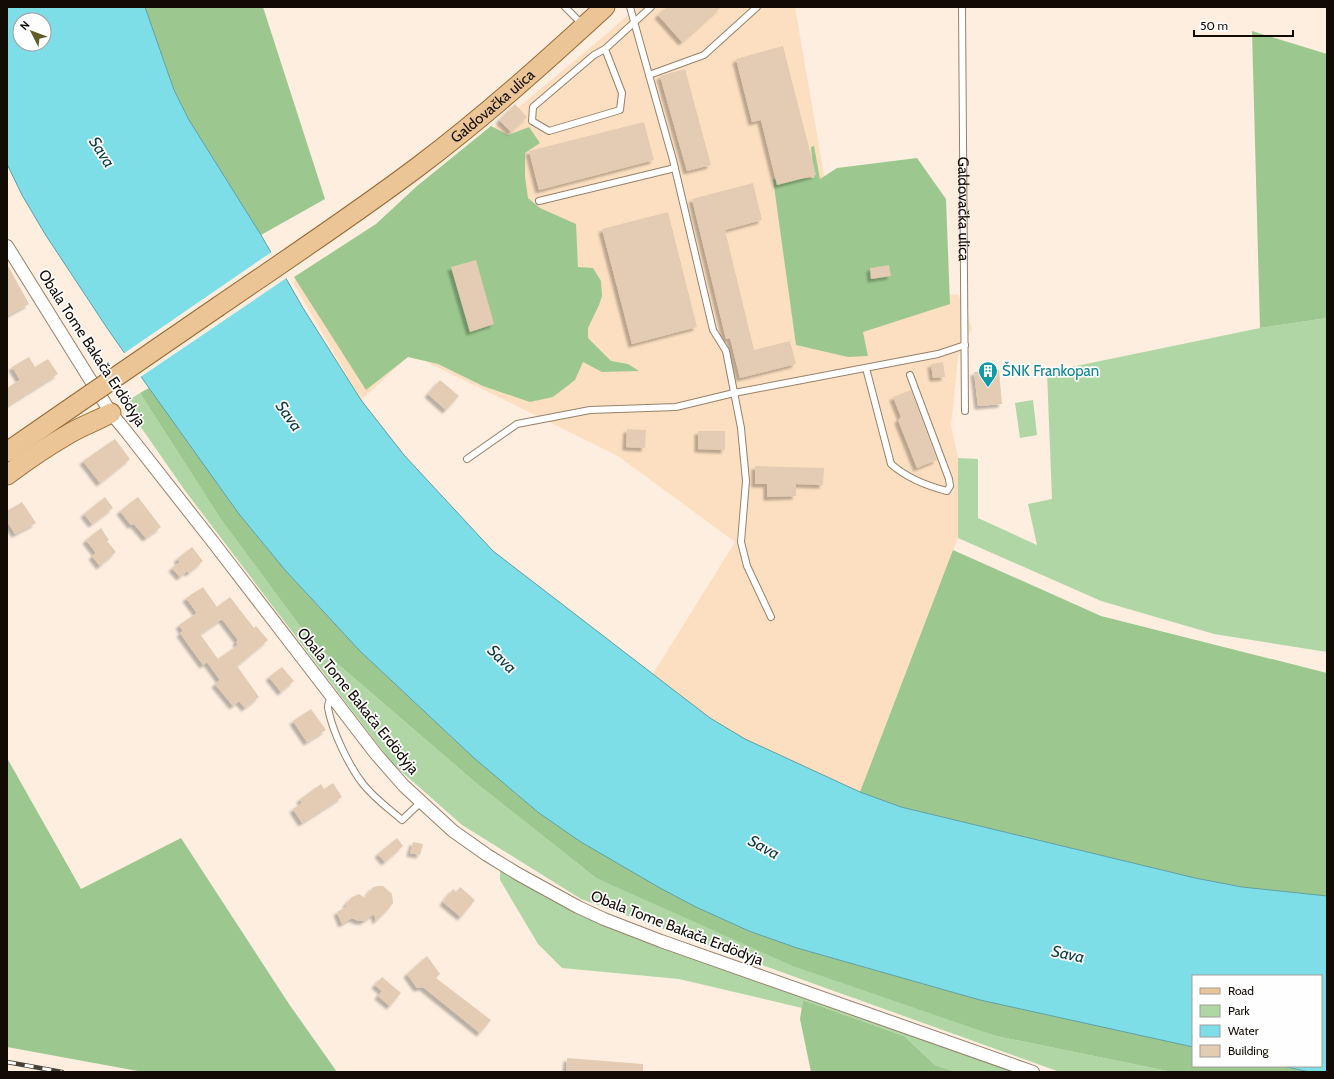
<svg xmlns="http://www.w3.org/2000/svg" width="1334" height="1079" font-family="Cabin,sans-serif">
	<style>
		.built { fill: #fcdfc0 }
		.green { fill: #b0d6a6 }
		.forest { fill: #9cc88f }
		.water { fill: #7edee7; stroke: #5e9fa3; fill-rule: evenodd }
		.pier { fill: #fdeedf }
		.building { fill: #e3ccb3; fill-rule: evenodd; filter: url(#shadow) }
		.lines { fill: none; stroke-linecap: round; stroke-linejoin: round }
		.lane-casing { stroke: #96816a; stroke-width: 8 }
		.street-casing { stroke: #96816a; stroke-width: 14 }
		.primary-casing { stroke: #966b34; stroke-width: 21 }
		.lane { stroke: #fff; stroke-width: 6 }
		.street { stroke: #fff; stroke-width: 12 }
		.primary { stroke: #ebc595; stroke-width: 19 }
		.rail-casing { stroke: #483f36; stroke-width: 4.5 }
		.rail { stroke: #fefefe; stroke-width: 3; stroke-dasharray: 9; stroke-linecap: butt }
		.primary-bridge-casing { stroke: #966b34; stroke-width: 21; stroke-linecap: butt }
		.primary-bridge { stroke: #ebc595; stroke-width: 19 }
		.labels { text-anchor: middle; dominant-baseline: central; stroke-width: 3.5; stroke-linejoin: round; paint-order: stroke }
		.street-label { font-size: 15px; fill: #120b04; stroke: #fefefe }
		.culture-label { font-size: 15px; fill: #0d838f; stroke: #fefefe; text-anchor: start }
		.water-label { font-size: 16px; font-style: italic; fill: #0a3a3e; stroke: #fefefe }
	</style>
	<defs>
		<filter id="shadow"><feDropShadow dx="-3.5" dy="3.5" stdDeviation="1" flood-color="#0004"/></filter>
	</defs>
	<rect width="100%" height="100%" fill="#fdeedf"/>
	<polygon class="built" points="637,7 795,7 847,308 958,294 972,328 958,357 951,426 958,458 958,538 860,792 745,739 710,718 653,674 735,542 618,456 411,354 361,400 293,282 389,215 603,37"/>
	<g class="green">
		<polygon points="1327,318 1327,652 1214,634 1101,601 958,538 958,458 978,459 978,518 1037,545 1028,504 1052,499 1047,372 1260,328"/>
		<polygon points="140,393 220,518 310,640 476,783 596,878 996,1036 1172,1072 1060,1072 820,986 581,899 462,825 392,763 186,492 124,403"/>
		<polygon points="1033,400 1037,435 1020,438 1015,403"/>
		<polygon points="500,865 582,912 1022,1072 956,1072 935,1065 904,1036 803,1000 802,1008 679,979 562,968 538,944 500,880"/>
	</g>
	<g class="forest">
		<polygon points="145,7 263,7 325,199 261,235 189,120 174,90"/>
		<polygon points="1252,31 1327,54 1327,318 1260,328"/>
		<polygon points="491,126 508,135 529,127 540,143 525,153 525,177 528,198 540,208 576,224 578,267 593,268 601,281 602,296 599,305 588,328 588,338 611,361 628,364 639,371 602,372 583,362 575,380 553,397 530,402 483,386 438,364 408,357 366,390 294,277 376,224 417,186"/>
		<polygon points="814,146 820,179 837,168 917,158 946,199 950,304 863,332 868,356 848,357 796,345 773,179 814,178 811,147"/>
		<polygon points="149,388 239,514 285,570 360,651 474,758 539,813 581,842 660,888 696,907 749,931 797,948 980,1000 1193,1047 1193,1066 1282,1066 1310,1072 1172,1072 996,1036 793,966 596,878 476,783 310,640 220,518 140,393"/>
		<polygon points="953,550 1101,616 1327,673 1327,896 1242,887 1195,878 901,807 860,792"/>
		<polygon points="7,758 81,889 181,838 289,1004 337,1072 143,1072 7,1047"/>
		<polygon points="803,1000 904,1036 935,1065 956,1072 811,1072 800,1019"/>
	</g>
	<path class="water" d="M7,7H145L174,90L189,120L261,235L303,308L361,400L404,455L493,551L710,718L745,739L860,792L901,807L1195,878L1242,887L1327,896V1072H1310L1282,1066H1321V976H1193V1047L980,1000L797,948L749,931L696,907L660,888L581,842L539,813L474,758L360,651L285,570L239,514L149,388L107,328L45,234L22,195L7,164ZM20,20H44V44H20Z"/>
	<polygon class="pier" points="273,251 288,277 139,378 123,354"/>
	<g class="building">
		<polygon points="667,7 721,7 682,42 658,15"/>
		<polygon points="783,46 816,175 777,185 761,120 752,122 736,59"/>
		<polygon points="685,69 711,165 687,171 660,76"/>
		<polygon points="515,104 527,117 511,132 499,120"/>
		<polygon points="644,122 654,160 539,190 529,151"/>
		<polygon points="753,183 762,220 725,230 754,350 790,341 796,364 740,378 730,338 726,339 692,199"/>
		<polygon points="668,212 697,327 632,344 602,229"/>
		<polygon points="476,260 494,324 470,332 451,267"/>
		<polygon points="7,264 29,304 7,316"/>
		<polygon points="889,265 891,276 871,279 870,268"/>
		<polygon points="29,357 35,367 48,359 58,374 7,406 7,388 20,380 12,367"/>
		<polygon points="943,362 945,377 933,378 931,364"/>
		<polygon points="999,370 1002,404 978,406 974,372"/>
		<polygon points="440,380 459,396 446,410 428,394"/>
		<polygon points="911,390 937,460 917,468 898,420 901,417 893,397"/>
		<polygon points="627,429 646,430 645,448 626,447"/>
		<polygon points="698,431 725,431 725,450 698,449"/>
		<polygon points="115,439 130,459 100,483 83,461"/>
		<polygon points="755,466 824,468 823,485 796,484 796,496 767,497 767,484 755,484"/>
		<polygon points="105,497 113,508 92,524 84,514"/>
		<polygon points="138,497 161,527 146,538 134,524 131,525 120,511"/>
		<polygon points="22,502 36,523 15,534 7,521 7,511"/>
		<polygon points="101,528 109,540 107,541 116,552 100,566 92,556 96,553 86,540"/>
		<polygon points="192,547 203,561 189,573 187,571 180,577 172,568 180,562 177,559"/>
		<path d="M203,587L217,607L230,597L254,628L256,626L268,640L237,666L259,697L245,708L239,701L233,706L215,684L220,680L207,662L203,665L180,633L183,631L179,625L197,613L186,598ZM222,619L238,640L236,642L238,645L218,659L200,634Z"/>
		<polygon points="282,667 294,681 281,692 269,677"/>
		<polygon points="311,709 326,730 307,742 293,721"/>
		<polygon points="333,783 342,797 302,823 293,809 302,803 300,799 321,784 324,789"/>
		<polygon points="397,838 403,846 385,862 378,854"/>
		<polygon points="413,842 423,844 420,855 410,853"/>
		<polygon points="378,886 383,886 392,894 393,903 390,907 376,921 374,914 364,921 359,921 352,918 342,924 337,912 346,907 347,903 352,897 359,894 365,898 373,887"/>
		<polygon points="460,887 475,900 461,917 443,902 453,889 456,892"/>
		<polygon points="427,956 440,974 436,978 491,1020 480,1033 423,987 417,988 407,974"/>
		<polygon points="382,977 401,993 390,1006 378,996 382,991 375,985"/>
		<polygon points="567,1058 643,1064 643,1072 566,1072"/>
	</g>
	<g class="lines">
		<defs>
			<g id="lane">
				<polyline points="565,7 583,25"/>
				<polyline points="630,7 649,75"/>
				<polyline points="757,7 704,55 649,75 673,160 713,330 726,351 741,428 746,481 741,542 747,566 771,617"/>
				<path id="s1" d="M962,7L965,411"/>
				<polyline points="605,49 622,93 620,110 549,131 532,121 533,107 594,55 605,49 651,7"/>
				<polyline points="539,201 675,168"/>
				<path d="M866,368L891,464C907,478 927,486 947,491L950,486L949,479L910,375"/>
				<polyline points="467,459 517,424 590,410 676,407 734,393 938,354 965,345"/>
				<path d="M331,697C330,700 327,705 328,708C332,731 349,766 363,784C374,798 388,808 402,820L421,802"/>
			</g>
			<polyline id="street" points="7,246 111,413 125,430 213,542 376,754 404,786 453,831 487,855 518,874 578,907 604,919 661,941 1033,1072"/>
			<g id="primary">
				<path id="s2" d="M219,306C286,260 354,215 419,166C484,117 545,62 605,7"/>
				<polyline points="7,452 75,405"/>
				<path d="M7,475C26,461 46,447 67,435C81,426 97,421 111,413"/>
			</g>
		</defs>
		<use href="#lane" class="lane-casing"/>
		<use href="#street" class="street-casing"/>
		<use href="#primary" class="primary-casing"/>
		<use href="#lane" class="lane"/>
		<use href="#street" class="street"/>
		<use href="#primary" class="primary"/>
		<defs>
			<polyline id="rail" points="7,1062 62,1072"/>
		</defs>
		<use href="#rail" class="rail-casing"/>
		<use href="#rail" class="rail"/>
		<defs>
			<polyline id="primary-bridge" points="75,405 219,306"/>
		</defs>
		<use href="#primary-bridge" class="primary-bridge-casing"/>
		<use href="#primary-bridge" class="primary-bridge"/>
	</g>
	<defs>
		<symbol id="building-pin" viewBox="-11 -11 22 30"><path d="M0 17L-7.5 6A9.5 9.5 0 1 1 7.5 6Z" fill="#0f9aa8" stroke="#fefefe"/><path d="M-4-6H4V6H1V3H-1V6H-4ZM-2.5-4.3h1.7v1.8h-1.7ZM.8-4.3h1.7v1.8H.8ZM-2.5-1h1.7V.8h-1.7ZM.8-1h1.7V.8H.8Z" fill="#fff"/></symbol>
	</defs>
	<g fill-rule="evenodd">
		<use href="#building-pin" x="977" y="360" width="22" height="30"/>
	</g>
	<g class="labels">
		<g class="street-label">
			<text stroke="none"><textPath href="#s2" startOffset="339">Galdovačka ulica</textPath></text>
			<text stroke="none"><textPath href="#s1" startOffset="202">Galdovačka ulica</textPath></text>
			<text transform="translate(92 348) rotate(57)">Obala Tome Bakača Erdödyja</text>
			<text transform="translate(358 701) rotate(51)">Obala Tome Bakača Erdödyja</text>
			<text transform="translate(677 928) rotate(21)">Obala Tome Bakača Erdödyja</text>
		</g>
		<g class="culture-label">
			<text x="1002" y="371">ŠNK Frankopan</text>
		</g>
		<g class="water-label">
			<text transform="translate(102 152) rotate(57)">Sava</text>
			<text transform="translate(289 416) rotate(55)">Sava</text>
			<text transform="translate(502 659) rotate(44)">Sava</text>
			<text transform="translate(764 847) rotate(29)">Sava</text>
			<text transform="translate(1068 954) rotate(12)">Sava</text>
		</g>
	</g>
	<rect width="1334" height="1079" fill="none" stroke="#120b04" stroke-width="16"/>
	<rect x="1192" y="975" width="130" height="92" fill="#fefefe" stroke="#a09d9a"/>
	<rect x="1200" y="988" width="20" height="6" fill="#ebc595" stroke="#a09d9a"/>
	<text x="1228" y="995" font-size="12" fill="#120b04">Road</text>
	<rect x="1200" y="1005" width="20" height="12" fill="#b0d6a6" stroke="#a09d9a"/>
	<text x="1228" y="1015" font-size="12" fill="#120b04">Park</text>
	<rect x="1200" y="1025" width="20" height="12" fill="#7edee7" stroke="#a09d9a"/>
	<text x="1228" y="1035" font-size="12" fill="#120b04">Water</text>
	<rect x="1200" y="1045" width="20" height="12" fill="#e3ccb3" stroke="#a09d9a"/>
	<text x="1228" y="1055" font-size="12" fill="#120b04">Building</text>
	<g transform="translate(32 32) rotate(312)"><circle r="19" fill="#fefefe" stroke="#a09d9a"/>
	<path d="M0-3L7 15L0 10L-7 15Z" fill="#615c28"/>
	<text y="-6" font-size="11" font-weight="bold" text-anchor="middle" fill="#120b04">N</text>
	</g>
	<path d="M1194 30v6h99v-6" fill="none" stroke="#120b04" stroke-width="2"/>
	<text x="1200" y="30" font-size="12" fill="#120b04" stroke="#fefefe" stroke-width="3" paint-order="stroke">50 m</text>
</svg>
